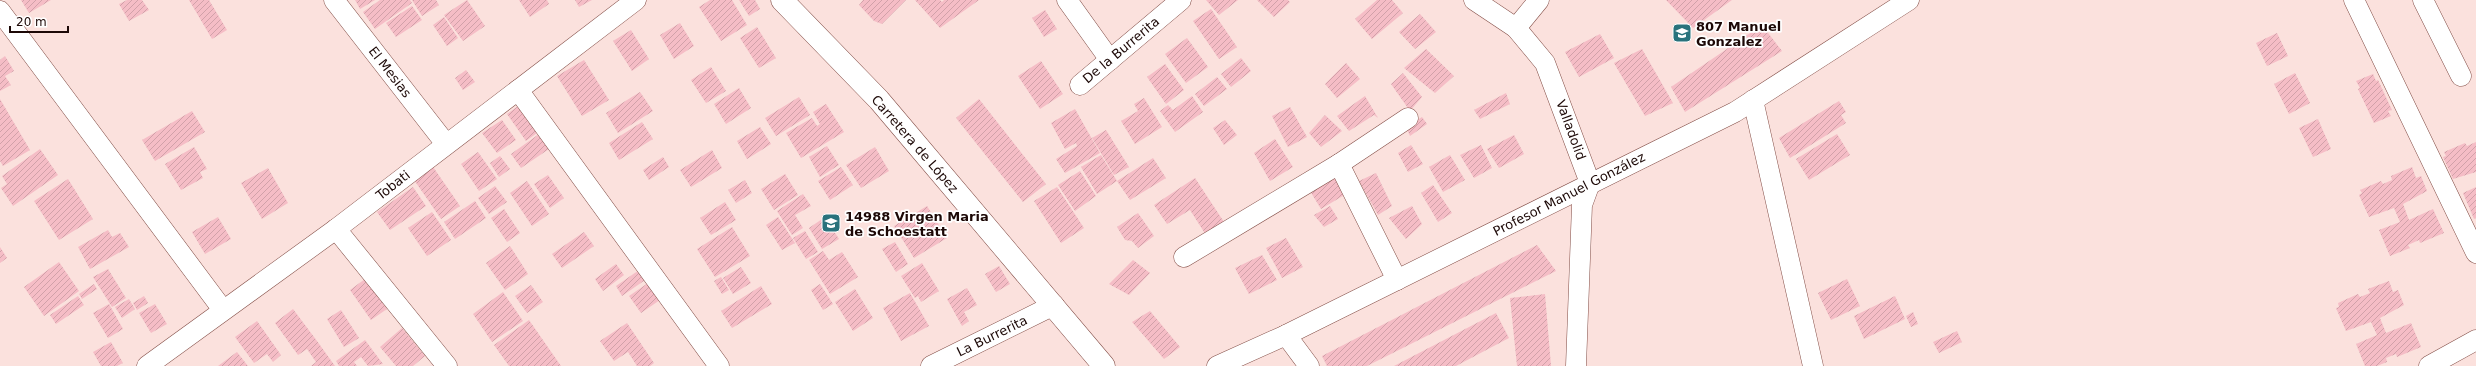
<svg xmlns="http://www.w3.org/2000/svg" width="2476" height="366" font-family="'DejaVu Sans',sans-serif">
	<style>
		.building { fill: url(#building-hatch) }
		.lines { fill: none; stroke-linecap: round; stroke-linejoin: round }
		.minor-casing { stroke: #834e47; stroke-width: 21 }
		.major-casing { stroke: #834e47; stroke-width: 23 }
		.minor { stroke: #fff; stroke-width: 20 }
		.major { stroke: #fff; stroke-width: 22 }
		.labels { text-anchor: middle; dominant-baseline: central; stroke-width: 3.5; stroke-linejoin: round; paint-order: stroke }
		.poi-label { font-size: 13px; font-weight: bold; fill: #1c0806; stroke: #fff; text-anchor: start }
		.street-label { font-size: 13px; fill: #1c0806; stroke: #fff }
	</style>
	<defs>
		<pattern id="building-hatch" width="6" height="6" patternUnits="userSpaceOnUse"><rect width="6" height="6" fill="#f5bdc6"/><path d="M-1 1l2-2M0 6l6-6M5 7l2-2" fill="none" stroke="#d1a1a9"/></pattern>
	</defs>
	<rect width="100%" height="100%" fill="#fbe1dd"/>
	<g class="building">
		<polygon points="21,0 51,0 29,13"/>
		<polygon points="127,0 142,0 149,10 129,21 119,4"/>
		<polygon points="189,0 209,0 227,30 212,39"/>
		<polygon points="355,0 375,0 360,9"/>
		<polygon points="380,0 410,0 412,3 375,29 363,12"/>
		<polygon points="412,0 436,0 439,5 422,16"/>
		<polygon points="467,0 485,26 463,41 444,15"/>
		<polygon points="519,0 547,0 549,4 530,17"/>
		<polygon points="575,0 592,0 579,7"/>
		<polygon points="710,0 732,0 747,25 721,41 699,7"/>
		<polygon points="739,0 755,0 760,9 749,16"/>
		<polygon points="863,0 906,0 882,24 874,21 859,5"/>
		<polygon points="915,0 940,0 942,2 944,0 979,0 940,28"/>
		<polygon points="1206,0 1238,0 1219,15"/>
		<polygon points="1257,0 1288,0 1290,2 1274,17"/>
		<polygon points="1377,0 1392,0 1403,13 1372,39 1355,19"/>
		<polygon points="1666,0 1732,0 1693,28"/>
		<polygon points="412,6 422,20 396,37 386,23"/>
		<polygon points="1211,9 1237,47 1219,59 1193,21"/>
		<polygon points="1045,10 1057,29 1044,37 1032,18"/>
		<polygon points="1420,14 1436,32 1415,49 1399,32"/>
		<polygon points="444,17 458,38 447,46 433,25"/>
		<polygon points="680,23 694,46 674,59 660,35"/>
		<polygon points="1762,25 1782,51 1685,112 1671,87"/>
		<polygon points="757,27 776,58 759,68 740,38"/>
		<polygon points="631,30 649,59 632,71 613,41"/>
		<polygon points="2277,33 2288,56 2267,66 2256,43"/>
		<polygon points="1600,34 1614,58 1579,77 1565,52"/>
		<polygon points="1187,38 1208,67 1186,83 1165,54"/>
		<polygon points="1426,49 1454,76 1435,93 1404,68"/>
		<polygon points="1642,49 1673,103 1645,116 1614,63"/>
		<polygon points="5,56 14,71 5,76 11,85 0,91 0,60"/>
		<polygon points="1241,58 1251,71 1231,87 1221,74"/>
		<polygon points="584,60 609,100 582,116 557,76"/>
		<polygon points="1041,61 1063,94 1040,109 1018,76"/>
		<polygon points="1346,63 1360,79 1337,98 1325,84"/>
		<polygon points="1165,64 1184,90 1166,104 1147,77"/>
		<polygon points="711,67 726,91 706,103 691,80"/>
		<polygon points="466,70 475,82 463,90 455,78"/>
		<polygon points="1403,73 1422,97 1410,111 1391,84"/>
		<polygon points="2295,73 2310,103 2289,114 2274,84"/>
		<polygon points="2373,74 2376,81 2378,80 2392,110 2388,111 2391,116 2374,123 2358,89 2360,88 2356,81"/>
		<polygon points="1217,77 1227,89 1204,106 1195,94"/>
		<polygon points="739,88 751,108 726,124 714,104"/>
		<polygon points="640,92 653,111 618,133 606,113"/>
		<polygon points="1506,93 1510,104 1480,119 1474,110"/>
		<polygon points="1192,96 1203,112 1175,132 1160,111 1168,105 1173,110"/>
		<polygon points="1365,96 1378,118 1374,115 1349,131 1337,116"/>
		<polygon points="799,97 810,115 776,136 765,118"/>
		<polygon points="1144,98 1162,127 1135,144 1121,121 1138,111 1134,104"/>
		<polygon points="0,99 30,150 3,166 0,161"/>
		<polygon points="979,99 1046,184 1023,202 956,118"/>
		<polygon points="1839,101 1846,112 1841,115 1846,123 1790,158 1779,138"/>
		<polygon points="826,104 844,132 801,158 786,133 812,118 817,126 820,124 813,112"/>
		<polygon points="518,106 537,133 526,141 507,114"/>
		<polygon points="1290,107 1307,137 1288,147 1272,116"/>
		<polygon points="1075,109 1100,153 1065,173 1056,159 1077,146 1076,143 1065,149 1051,123"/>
		<polygon points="192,111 205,132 155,161 142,140"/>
		<polygon points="1325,115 1342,131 1321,147 1309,133"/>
		<polygon points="1422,117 1427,124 1410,136 1406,127"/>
		<polygon points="2318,119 2331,149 2313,157 2299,128"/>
		<polygon points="502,120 516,140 497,153 482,133"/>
		<polygon points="1225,120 1237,135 1224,145 1213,128"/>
		<polygon points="642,122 653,139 619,160 609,143"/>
		<polygon points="760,127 771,144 747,159 737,141"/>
		<polygon points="1106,130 1129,167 1114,175 1092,138"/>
		<polygon points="539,134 549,149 521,168 511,154"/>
		<polygon points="1837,134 1850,155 1809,180 1796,159"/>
		<polygon points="1514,135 1524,154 1499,168 1487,149"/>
		<polygon points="1275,139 1293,167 1270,181 1254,153"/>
		<polygon points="2476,142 2476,172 2453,179 2443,157 2446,156 2444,152 2465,143 2467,146"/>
		<polygon points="1411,145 1423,164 1408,172 1398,153"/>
		<polygon points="1481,145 1492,168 1474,178 1460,155"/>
		<polygon points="827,146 839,165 820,177 809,157"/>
		<polygon points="194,147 207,169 200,172 203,178 181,190 165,164"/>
		<polygon points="875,147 889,171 861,188 846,165"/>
		<polygon points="40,149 58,175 13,206 1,188 7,184 2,176"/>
		<polygon points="712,150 722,168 691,187 680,170"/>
		<polygon points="478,152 497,179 479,191 461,164"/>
		<polygon points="1101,155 1117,181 1153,158 1166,178 1130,200 1117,181 1097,194 1081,167"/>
		<polygon points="1450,155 1465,180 1443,192 1429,167"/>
		<polygon points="500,156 510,169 499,177 490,163"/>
		<polygon points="663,157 669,167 649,180 643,170"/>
		<polygon points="429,161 460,206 441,219 410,174"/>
		<polygon points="841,167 853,185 830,200 818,181"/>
		<polygon points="2412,167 2416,178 2421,176 2427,191 2403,204 2409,220 2433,209 2444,233 2420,243 2419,240 2408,245 2410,248 2390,256 2379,230 2400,222 2394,208 2369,217 2359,195 2362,193 2360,190 2381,181 2383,184 2392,180 2391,176"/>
		<polygon points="268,168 288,203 262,219 241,183"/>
		<polygon points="1080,171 1096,196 1075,211 1058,185"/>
		<polygon points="1376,173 1392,206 1378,215 1359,181"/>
		<polygon points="785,174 798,195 774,210 761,189"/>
		<polygon points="548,175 564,198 550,208 534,184"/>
		<polygon points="1335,176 1346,194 1321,209 1310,191"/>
		<polygon points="1195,178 1224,222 1206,235 1190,210 1167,224 1154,205"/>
		<polygon points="68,179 93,219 59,240 34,201"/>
		<polygon points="745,180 752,193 736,203 728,190"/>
		<polygon points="527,181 549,214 532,226 510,193"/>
		<polygon points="1433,185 1452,213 1438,222 1421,193"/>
		<polygon points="495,186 507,202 489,214 478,198"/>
		<polygon points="413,187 426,206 390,230 377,212"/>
		<polygon points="1057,187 1084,228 1061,243 1034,201"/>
		<polygon points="2476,187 2476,218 2474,219 2463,193"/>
		<polygon points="803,194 811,206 795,215 803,228 792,235 777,211"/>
		<polygon points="475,201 486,218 455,239 444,222"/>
		<polygon points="725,202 736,220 711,235 700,218"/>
		<polygon points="927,206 947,238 914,258 894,226"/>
		<polygon points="1330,206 1338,219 1324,227 1314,215"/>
		<polygon points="1412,206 1422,224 1406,239 1389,218"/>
		<polygon points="504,209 520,233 507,242 491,218"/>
		<polygon points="432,212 451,240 427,256 408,228"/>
		<polygon points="1138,213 1154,236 1138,248 1132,241 1125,240 1117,227"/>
		<polygon points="218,217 231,239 205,254 192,232"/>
		<polygon points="778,217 795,243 782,250 766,225"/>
		<polygon points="825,217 839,239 822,249 809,228"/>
		<polygon points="732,227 750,256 715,277 697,249"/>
		<polygon points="108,230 112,237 120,233 129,247 90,269 78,247"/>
		<polygon points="805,231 818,252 806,259 793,238"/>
		<polygon points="584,232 594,246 562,268 552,254"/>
		<polygon points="1286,238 1303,267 1282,278 1266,248"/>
		<polygon points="895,242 908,264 896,272 882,249"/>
		<polygon points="1537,245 1556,271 1367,366 1327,366 1322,356"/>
		<polygon points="510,246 528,274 505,290 486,263"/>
		<polygon points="0,247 7,258 0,263"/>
		<polygon points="823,251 829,260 842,252 858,277 830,294 809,260"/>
		<polygon points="1262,255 1277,280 1249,294 1235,268"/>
		<polygon points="1133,260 1150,273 1129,295 1109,284"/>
		<polygon points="59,262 79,291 44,316 24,287"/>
		<polygon points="922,263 939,291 921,302 918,296 915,298 901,276"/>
		<polygon points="616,264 624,275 603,291 595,279"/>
		<polygon points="999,266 1010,284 996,292 985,274"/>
		<polygon points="741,267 751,283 733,294 723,278"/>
		<polygon points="642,268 648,278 622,296 616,286"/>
		<polygon points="108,269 126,298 112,307 93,277"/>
		<polygon points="721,277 729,290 722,294 714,281"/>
		<polygon points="365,279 387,309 371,320 350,290"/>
		<polygon points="1847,279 1860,306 1831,320 1818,293"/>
		<polygon points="2389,281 2393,292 2398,290 2404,305 2380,318 2386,333 2411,323 2421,347 2397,357 2396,354 2386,358 2387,362 2377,366 2365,366 2356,344 2377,335 2371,322 2346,331 2336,308 2339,307 2338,303 2358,294 2360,297 2370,293 2368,289"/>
		<polygon points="648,283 660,300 641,313 629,296"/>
		<polygon points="94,284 97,289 82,299 79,294"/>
		<polygon points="820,284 833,304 823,310 811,290"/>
		<polygon points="531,285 543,302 527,313 515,296"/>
		<polygon points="761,286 772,304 732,328 721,311"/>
		<polygon points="967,288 977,305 964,312 969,321 962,326 947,299"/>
		<polygon points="855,289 873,318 853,331 835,302"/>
		<polygon points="503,292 523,321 492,342 473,314"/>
		<polygon points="910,293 929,326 901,341 883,308"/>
		<polygon points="1545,294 1551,366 1517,366 1510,298"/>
		<polygon points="78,296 84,305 56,324 50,315"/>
		<polygon points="144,296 148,303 137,310 133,303"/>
		<polygon points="1895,296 1905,319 1864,339 1854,316"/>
		<polygon points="129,299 135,309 122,318 115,307"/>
		<polygon points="109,304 123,329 108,338 93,313"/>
		<polygon points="155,304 167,324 151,333 139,313"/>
		<polygon points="293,309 317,341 335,366 311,366 316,362 307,349 298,355 275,323"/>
		<polygon points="341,310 359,338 344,347 327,319"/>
		<polygon points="1150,311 1180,347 1164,359 1132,322"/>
		<polygon points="1913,312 1918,324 1911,327 1906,316"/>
		<polygon points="1496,313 1509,338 1456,366 1394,366"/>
		<polygon points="529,320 561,366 509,366 494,345"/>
		<polygon points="257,321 281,355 273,362 267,354 254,363 235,337"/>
		<polygon points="627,323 654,363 650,366 637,366 628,352 614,361 600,341"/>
		<polygon points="402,328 425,356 413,366 396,366 380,347"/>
		<polygon points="1957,331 1962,342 1939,353 1933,342"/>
		<polygon points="365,340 383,364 368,366 361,357 354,362 357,366 339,366 336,361"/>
		<polygon points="111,342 123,363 117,366 101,366 93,352"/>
		<polygon points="237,352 248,366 218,366"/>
	</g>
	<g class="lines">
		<defs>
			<g id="minor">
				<polyline points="334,0 446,144"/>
				<polyline points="1067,0 1110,60"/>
				<polyline points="1474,0 1516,28 1545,63 1590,183 1582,205 1576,366"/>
				<polyline points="2354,0 2476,253"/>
				<polyline points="2423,0 2461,76"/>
				<polyline points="0,11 223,310"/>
				<polyline points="1516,28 1539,0"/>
				<polyline points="1080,85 1181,0"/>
				<polyline points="518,90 719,366"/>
				<polyline points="1753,100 1813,366"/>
				<polyline points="1339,164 1397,280"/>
				<polyline points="336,229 447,366"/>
				<polyline points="1184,257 1339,164 1408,118"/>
				<polyline points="1286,335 1309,366"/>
				<polyline points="147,366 336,229 636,0"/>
				<polyline points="931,366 1054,305"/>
				<polyline points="1217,366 1286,335 1735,112 1909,0"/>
				<polyline points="2429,366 2476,340"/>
			</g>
			<polyline id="major" points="782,0 879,100 1104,366"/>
		</defs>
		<use href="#minor" class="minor-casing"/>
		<use href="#major" class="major-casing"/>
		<use href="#minor" class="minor"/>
		<use href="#major" class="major"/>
	</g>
	<defs>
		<symbol id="school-square" viewBox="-11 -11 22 22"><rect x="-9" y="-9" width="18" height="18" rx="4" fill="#29727c" stroke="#fff"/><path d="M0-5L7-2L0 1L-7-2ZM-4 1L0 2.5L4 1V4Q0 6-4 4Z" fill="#fff"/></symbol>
	</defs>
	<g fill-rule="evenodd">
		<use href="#school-square" x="1671" y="22" width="22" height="22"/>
		<use href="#school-square" x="820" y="212" width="22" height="22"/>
	</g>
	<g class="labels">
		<g class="poi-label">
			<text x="1696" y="26">807 Manuel<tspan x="1696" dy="15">Gonzalez</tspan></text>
			<text x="845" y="216">14988 Virgen Maria<tspan x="845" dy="15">de Schoestatt</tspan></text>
		</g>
		<g class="street-label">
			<text transform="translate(1121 50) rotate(-40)">De la Burrerita</text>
			<text transform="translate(390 72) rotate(52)">El Mesias</text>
			<text transform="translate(1571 130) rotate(70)">Valladolid</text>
			<text transform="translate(915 144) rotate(49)">Carretera de López</text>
			<text transform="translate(393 185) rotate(-38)">Tobati</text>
			<text transform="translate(1569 194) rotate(-27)">Profesor Manuel González</text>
			<text transform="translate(992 336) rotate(-26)">La Burrerita</text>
		</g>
	</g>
	<path d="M10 26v6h58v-6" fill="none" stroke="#1c0806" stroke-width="2"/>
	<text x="16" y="26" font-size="12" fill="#1c0806" stroke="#ffffff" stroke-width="3" paint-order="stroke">20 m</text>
</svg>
